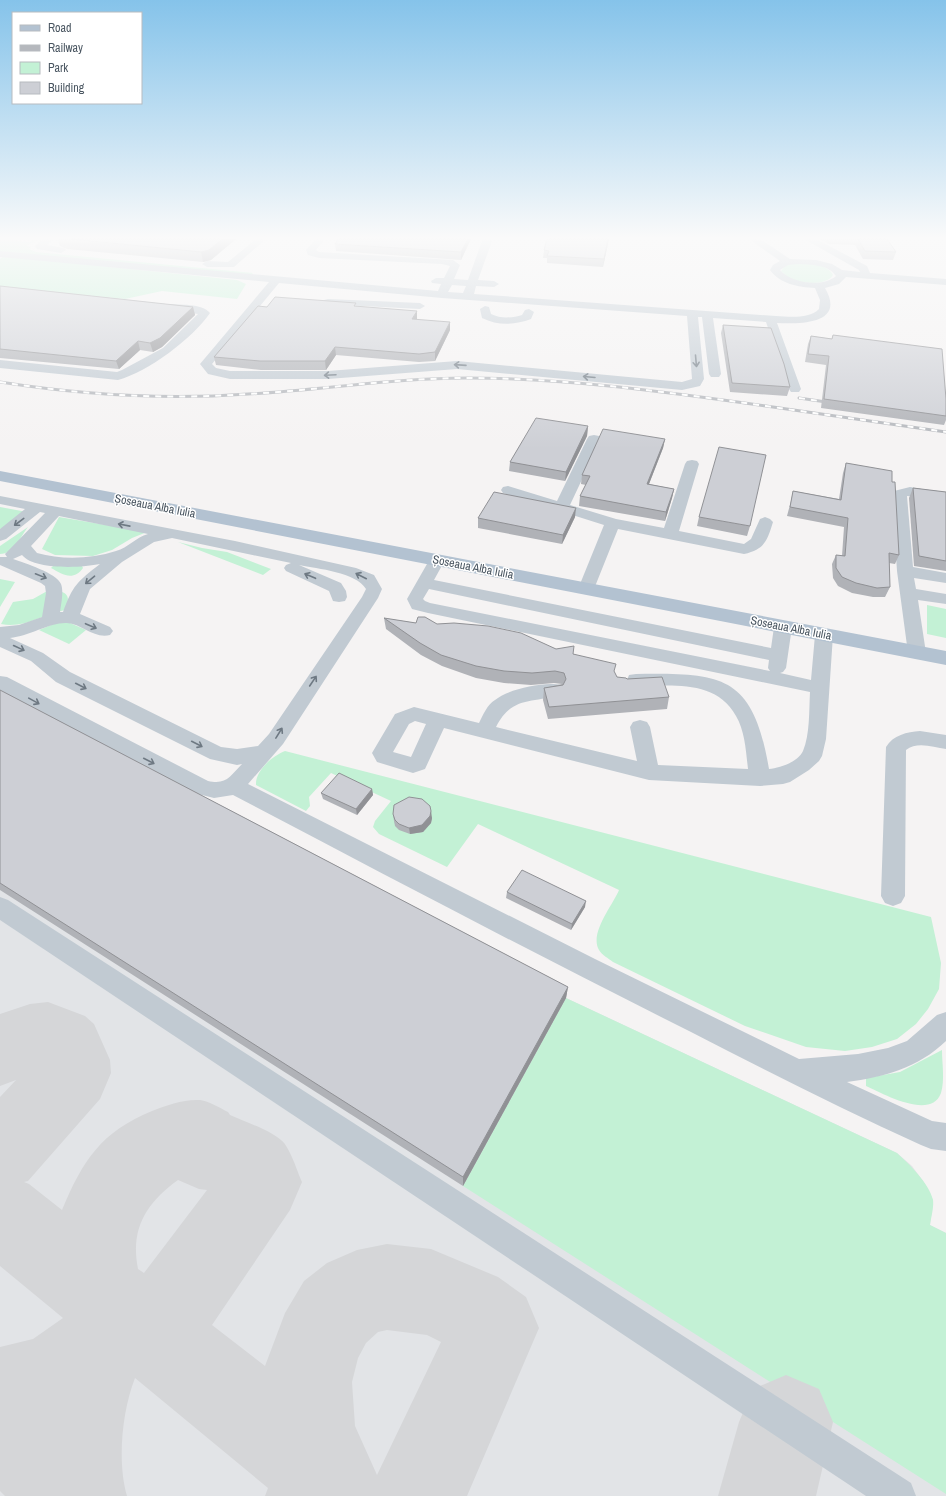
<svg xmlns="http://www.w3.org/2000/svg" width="946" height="1496" font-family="'Archivo Narrow',sans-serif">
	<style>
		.airport { fill: #e2e4e7 }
		.green { fill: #c3f1d5 }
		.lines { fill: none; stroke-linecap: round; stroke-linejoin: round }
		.taxiway { fill: #d5d6d8; fill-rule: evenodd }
		.minor { fill: #c1cad2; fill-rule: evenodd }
		.major { fill: #b3c2d1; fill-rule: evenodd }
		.rail-casing { stroke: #b5b8bd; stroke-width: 3 }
		.rail { stroke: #fff; stroke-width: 2; stroke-dasharray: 6; stroke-linecap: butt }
		.wall { fill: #b0b2b7 }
		.shaded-wall { fill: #909195 }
		.building { fill: #cdcfd5; stroke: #909195 }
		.oneway { stroke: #6e7983 }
		.labels { text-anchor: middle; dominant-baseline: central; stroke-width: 3; stroke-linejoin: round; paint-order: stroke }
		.street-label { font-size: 12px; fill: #4a5661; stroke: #fff }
	</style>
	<rect width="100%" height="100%" fill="#f5f3f3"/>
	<polygon class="airport" points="0,699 566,998 897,1153 912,1166 923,1181 933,1200 930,1225 946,1233 946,1496 0,1496"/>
	<g class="green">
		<polygon points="0,239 30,242 37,239 27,246 31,247 29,249 36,252 253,273 250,275 0,252"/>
		<polygon points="4,256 237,280 246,284 237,299 162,291 125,299 0,287 0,259"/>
		<path d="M790,264C802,263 827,262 833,275C826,287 799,283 789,278C786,276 784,273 781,271L785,266Z"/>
		<polygon points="0,507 27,512 10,525 0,529"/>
		<polygon points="59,517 147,532 132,538 112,550 93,556 55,555 42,549"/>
		<path d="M28,527C20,537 14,554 0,554V546Z"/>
		<polygon points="178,542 202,548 227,552 271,569 263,575"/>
		<path d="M53,566H82L83,568C73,582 62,574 51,568Z"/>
		<polygon points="0,579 15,582 0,607"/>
		<path d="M49,590C64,591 73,593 65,610C43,614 24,629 1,624L13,602L33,599Z"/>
		<polygon points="927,605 946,609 946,638 927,634"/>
		<polygon points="56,623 70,623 86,630 69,644 39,630"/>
		<path d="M285,751L931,917L941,963L939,989L928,1009L916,1024L897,1039L872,1047L845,1051L806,1047L745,1026L613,962C608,958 602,955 599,950C589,933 613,905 619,890L478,824L447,867L379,834L373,827L375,821L391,801L331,773L309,797L310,806L306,811L256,785C255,771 272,756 285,751Z"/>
		<path d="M566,998L897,1153C909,1164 929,1183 933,1200C934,1207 931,1218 930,1225L946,1233V1494L463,1186Z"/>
		<path d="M942,1050C942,1064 945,1080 941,1093C931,1121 882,1093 866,1086V1078L900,1072Z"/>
	</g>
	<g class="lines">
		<g class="taxiway">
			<path d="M48,1002L85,1016L94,1024L110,1060L111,1073L100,1099L28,1181L24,1182L29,1184L62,1210C83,1160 101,1132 152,1111C167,1105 184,1099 200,1100C209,1101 220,1108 228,1112L230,1115C245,1122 268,1129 281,1140C290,1147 297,1171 302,1182L290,1210L212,1325L265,1366L285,1313L304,1281L327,1263L357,1250L387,1244L431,1249L498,1277L526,1297L539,1328L467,1496H265L268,1488L135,1378C122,1411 117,1462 127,1496H5L0,1491V1347L33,1339L63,1318L0,1266V1097L16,1080L0,1086V1014L30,1004ZM178,1180L199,1189L207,1190L144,1273L138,1269C130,1229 146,1203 178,1180ZM387,1330L427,1335L441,1342L377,1475L355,1426L352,1382L358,1358L366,1343L378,1332Z"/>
			<polygon points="786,1375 819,1389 833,1422 816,1496 718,1496 739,1422 753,1389"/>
		</g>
		<g class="minor">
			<polygon points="43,239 54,239 47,245 64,248 66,250 61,253 37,249 35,246"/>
			<polygon points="256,239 266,239 234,267 207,267 202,264 207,261 228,262"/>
			<path d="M316,239H325L316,250L319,252L453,260L460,265L454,279L468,280L482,241L483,239H491L492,241L478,280L494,281L499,284L494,287L476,286L474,294L776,316C790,317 809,319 819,309L820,300L815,288C798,287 780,284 770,270L773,265L780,261L749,239H760L790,259L816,260L832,264L842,270L860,272L859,270L804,239H816L867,266L870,273L946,279V285L846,277L839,284L825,288C846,324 801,324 777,323L801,389L799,392H791L789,389L766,322L713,318L721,374L719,377H711L709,374L702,317H698L704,379L700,386L682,390L457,369L328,379H230L208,374L200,364L269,282L0,257V251L438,291L441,284L432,283L431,281L436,278H444L450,266L442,264L319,258L308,255L306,250ZM798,264C811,265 828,264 836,276C822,288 791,283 780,270L788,265ZM279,283L442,298L687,316L692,379L682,382L457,361L328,371H230L216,368L212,364ZM452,285L466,286L463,293L448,292Z"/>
			<polygon points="328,299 420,303 425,306 420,309 324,304 323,302 324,300"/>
			<path d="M167,304C179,305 202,303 210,313C193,338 148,372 118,380L0,368V360L117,372L122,370L163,348L198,314L163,309L162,307Z"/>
			<path d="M485,306L489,307L491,314C501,319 512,318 522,315L525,310L529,309L534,312L531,319C515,325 498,326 482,318L480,309Z"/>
			<path d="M594,435L599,436L601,439L570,505L616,519L664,528L685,464L687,461L692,460L697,461L699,464L679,531L744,544L751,539L760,519L765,517L770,519L773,522C767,541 765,549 744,554L618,529L594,589L592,593L586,594L580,593L578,589L604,525L503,493L501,490L503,487L508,486L557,501L587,439L589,436Z"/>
			<polygon points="910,487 946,493 946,501 922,497 907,496 913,567 946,573 946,583 914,578 916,589 946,594 946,604 918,600 926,653 923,657 917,659 911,657 908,653 897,571 892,494 894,491"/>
			<path d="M0,496L235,541L356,568L374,575L382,589L378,598L283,744L248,784L595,959L799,1059L858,1054L888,1048L907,1041L937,1015L946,1012V1041C918,1068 884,1077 847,1082L932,1121L946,1123V1151L931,1149L921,1145C843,1110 767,1071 691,1032C537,955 385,875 233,795L214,798L194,793L0,690V676L7,677L208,781C227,785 230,776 242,764L237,765L210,759L56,682L31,661L0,647V627L19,625L42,617L46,593L45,586L41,583L0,565V557H7L5,554L45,513L40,512L6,539L0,541V529L25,509L0,504ZM59,516L148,534C136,537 128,548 116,551C91,559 62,560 37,553L31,546ZM172,538L291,563L286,565L284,568L286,571L329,591L333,601L339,602L345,601L347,597L346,591L341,583L299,565C318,569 356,572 366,589L362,597L269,734L258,746L237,749L221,747L70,672L43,653L10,638C29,636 51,622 67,623C82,624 94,639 110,635L113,631L110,627L80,614L90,589L122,562L154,542ZM22,555C34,570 81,568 100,564C77,582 73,585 63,612H60C61,604 64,592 61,584C57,573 24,563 13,559Z"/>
			<path d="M437,555L443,557L445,560L434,580L771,648L774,627L777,623L783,621L789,623L792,627L786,668L783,672L780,673L811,680L815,635L818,631L824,629L830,631L833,635L826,739L822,756L819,761L809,770L790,782L783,784L760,786L649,780L444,728L425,769L413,773L377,762L372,753L395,714L414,707L479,723C483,715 487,705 495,700C508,689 545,681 561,685L563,690L561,695C533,703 511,696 496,727L637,761L630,727L633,722L640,720L647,722L650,727L658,765L748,769C746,752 745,731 736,716C716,679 671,686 636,686L629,685L627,680L629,675L636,674C723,673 753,675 769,769C780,768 798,762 803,751C810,735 809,710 810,692L428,613L412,609L407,599L431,557ZM429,589L769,660L768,668L770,671L430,603L425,601L423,599ZM415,721L426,724L411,757L393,752L409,724Z"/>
			<path d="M920,731L946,735V749C933,747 917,741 906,750L905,896L901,903L893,906L885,903L881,896L886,747C893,735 907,732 920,731Z"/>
			<polygon points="0,897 8,900 911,1483 916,1496 866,1496 0,920"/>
		</g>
		<polygon class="major" points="0,471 946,651 946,665 0,481"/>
		<defs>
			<g id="rail">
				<path d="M0,382C82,395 165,400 248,394C321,390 393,378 467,378C567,378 667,392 766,406C826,415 886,423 946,432"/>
				<polyline points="799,398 833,403"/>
			</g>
		</defs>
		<use href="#rail" class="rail-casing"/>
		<use href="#rail" class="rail"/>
	</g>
	<g class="wall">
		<polygon points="58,239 236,239 211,260 203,262 67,249 60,246"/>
		<polygon points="471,239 461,260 336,251 335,244"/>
		<polygon points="547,239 609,239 603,267 547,263 547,258 543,258 544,250"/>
		<polygon points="820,239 887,239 896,252 893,260 863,259 855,245 829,244"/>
		<polygon points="0,286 193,307 195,315 162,347 153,352 140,350 119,369 0,358"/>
		<polygon points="356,306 417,319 450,330 435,361 419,362 336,355 326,370 261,370 216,365 214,357 267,307"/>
		<polygon points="723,325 790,387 787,396 730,392 721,333"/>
		<polygon points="833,335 946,399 946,420 944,425 821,408 826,365 805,362 808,344 811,336 832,339"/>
		<polygon points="588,426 587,436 565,481 509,471 510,462"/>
		<polygon points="665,439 663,448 649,484 674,489 672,498 665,521 579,506 580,496 586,485 581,484 582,475"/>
		<polygon points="846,463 892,482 899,555 895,564 889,563 890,587 885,597 873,597 852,593 838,586 833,578 832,564 836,555 842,556 844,527 787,516 791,501 793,491 839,499 843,473"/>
		<polygon points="913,488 946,492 946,571 914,566 909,498"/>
		<polygon points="575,517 562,544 478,528 478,518"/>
		<polygon points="699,517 750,526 747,536 697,526"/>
		<polygon points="384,618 416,623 437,624 556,649 573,654 614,672 617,677 627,679 669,697 667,709 548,719 543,700 544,688 562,684 554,683 531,685 504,683 476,678 442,666 421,655 386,629"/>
		<polygon points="0,690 568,987 566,998 463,1186 0,890"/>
		<polygon points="372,789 373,795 357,815 323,799 321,793"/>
		<polygon points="393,814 432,818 431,823 423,832 410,834 399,830 395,826 394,821"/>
		<polygon points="507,892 585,907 571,930 506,898"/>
	</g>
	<g class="shaded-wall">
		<polygon points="222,239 236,239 211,260 203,262 201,252"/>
		<polygon points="468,239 471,239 461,260 461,252"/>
		<polygon points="608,239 609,239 603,267 604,259"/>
		<polygon points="193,307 195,315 162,347 153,352 150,343"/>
		<polygon points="417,311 417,319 412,319"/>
		<polygon points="450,322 450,330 435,361 435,352"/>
		<polygon points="138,341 140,350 119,369 116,361"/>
		<polygon points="335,347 336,355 326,370 325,361"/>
		<polygon points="588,426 587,436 565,481 566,472"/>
		<polygon points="665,439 663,448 645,494 647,484"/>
		<polygon points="674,489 672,498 665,521 666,512"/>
		<polygon points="576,508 575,517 562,544 563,535"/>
		<polygon points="372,789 373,795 357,815 356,809"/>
		<polygon points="431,811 432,818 431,823 423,832 410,834 409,828"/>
		<polygon points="586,901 585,907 571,930 572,924"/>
		<polygon points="568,987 566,998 463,1186 463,1177"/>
	</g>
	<g class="building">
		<polygon points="71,239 222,239 209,250 201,252"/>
		<polygon points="338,239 468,239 461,252 335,244"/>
		<polygon points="547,239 608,239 604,259 547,256 549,251 544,250"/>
		<polygon points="858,239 887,239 896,252 865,251"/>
		<polygon points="0,286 193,307 160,338 150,343 138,341 116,361 0,349"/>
		<polygon points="275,297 356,303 354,306 417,311 412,319 450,322 435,352 419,354 335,347 325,361 260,361 214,357 258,306 267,307"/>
		<polygon points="723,325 771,328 784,364 790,387 732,383"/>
		<polygon points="833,335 942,349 946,399 946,416 824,399 829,356 808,354 811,336 832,339"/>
		<polygon points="536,418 588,426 566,472 510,462"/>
		<polygon points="603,429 665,439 647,484 674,489 666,512 580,496 590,476 582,475"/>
		<polygon points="719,447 766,455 750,526 699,517"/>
		<polygon points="846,463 892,471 892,482 895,482 899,555 889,553 890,587 877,588 856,583 842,577 836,568 836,555 845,556 848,518 790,507 793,491 841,500"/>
		<polygon points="913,488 946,492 946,561 919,556"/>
		<polygon points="494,492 576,508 563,535 478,518"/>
		<polygon points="418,617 425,617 437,624 454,623 488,626 521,633 556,649 574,646 573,654 616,664 614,671 617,677 626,678 627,679 662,677 669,697 549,707 544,688 563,685 566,679 564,673 555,671 532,673 504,671 476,666 441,655 420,643 384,618 416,623"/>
		<polygon points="0,690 568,987 463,1177 0,883"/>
		<polygon points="339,773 372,789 356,809 321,793"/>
		<polygon points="409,797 422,799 430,806 431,811 430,816 422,825 409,828 399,824 395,820 393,814 394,805"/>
		<polygon points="522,870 586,901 572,924 507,892"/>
	</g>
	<defs><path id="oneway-shaft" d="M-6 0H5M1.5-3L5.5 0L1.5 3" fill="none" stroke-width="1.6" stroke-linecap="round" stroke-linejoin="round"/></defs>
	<g class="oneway">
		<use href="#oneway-shaft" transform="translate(696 361) rotate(85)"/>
		<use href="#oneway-shaft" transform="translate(460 365) rotate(-176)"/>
		<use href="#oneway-shaft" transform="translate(330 375) rotate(177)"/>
		<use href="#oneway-shaft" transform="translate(589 377) rotate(-175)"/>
		<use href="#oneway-shaft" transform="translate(19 522) rotate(143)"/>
		<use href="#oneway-shaft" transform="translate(124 525) rotate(-169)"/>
		<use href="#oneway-shaft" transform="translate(41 576) rotate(22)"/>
		<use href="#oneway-shaft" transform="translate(310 576) rotate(-157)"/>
		<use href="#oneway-shaft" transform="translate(361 576) rotate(-153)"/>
		<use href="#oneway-shaft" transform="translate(90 580) rotate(140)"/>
		<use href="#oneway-shaft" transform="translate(91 626) rotate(23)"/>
		<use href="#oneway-shaft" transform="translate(19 648) rotate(25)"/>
		<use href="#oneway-shaft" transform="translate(313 681) rotate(-56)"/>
		<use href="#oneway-shaft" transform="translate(81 686) rotate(27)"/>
		<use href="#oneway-shaft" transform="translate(34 701) rotate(29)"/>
		<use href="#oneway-shaft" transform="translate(279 733) rotate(-58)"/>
		<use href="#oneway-shaft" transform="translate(197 744) rotate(27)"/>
		<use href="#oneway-shaft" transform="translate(149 761) rotate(27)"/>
	</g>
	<linearGradient id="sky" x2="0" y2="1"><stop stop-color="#85c3ea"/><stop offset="0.53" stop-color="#fafafa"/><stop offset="1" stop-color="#fafafa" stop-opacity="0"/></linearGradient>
	<rect width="946" height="449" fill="url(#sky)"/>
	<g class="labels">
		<g class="street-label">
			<text transform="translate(155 506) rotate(11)">Șoseaua Alba Iulia</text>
			<text transform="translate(473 567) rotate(11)">Șoseaua Alba Iulia</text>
			<text transform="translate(791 628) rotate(11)">Șoseaua Alba Iulia</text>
		</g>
	</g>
	<rect x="12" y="12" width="130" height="92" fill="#ffffff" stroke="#b7bbc0"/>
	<rect x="20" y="25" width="20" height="6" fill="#b3c2d1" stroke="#b7bbc0"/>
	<text x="48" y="32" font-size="12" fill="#4a5661">Road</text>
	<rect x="20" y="45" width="20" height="6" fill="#b5b8bd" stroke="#b7bbc0"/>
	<text x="48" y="52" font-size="12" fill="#4a5661">Railway</text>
	<rect x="20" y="62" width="20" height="12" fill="#c3f1d5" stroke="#b7bbc0"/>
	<text x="48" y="72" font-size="12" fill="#4a5661">Park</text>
	<rect x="20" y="82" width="20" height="12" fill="#cdcfd5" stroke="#b7bbc0"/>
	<text x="48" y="92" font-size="12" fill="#4a5661">Building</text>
</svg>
